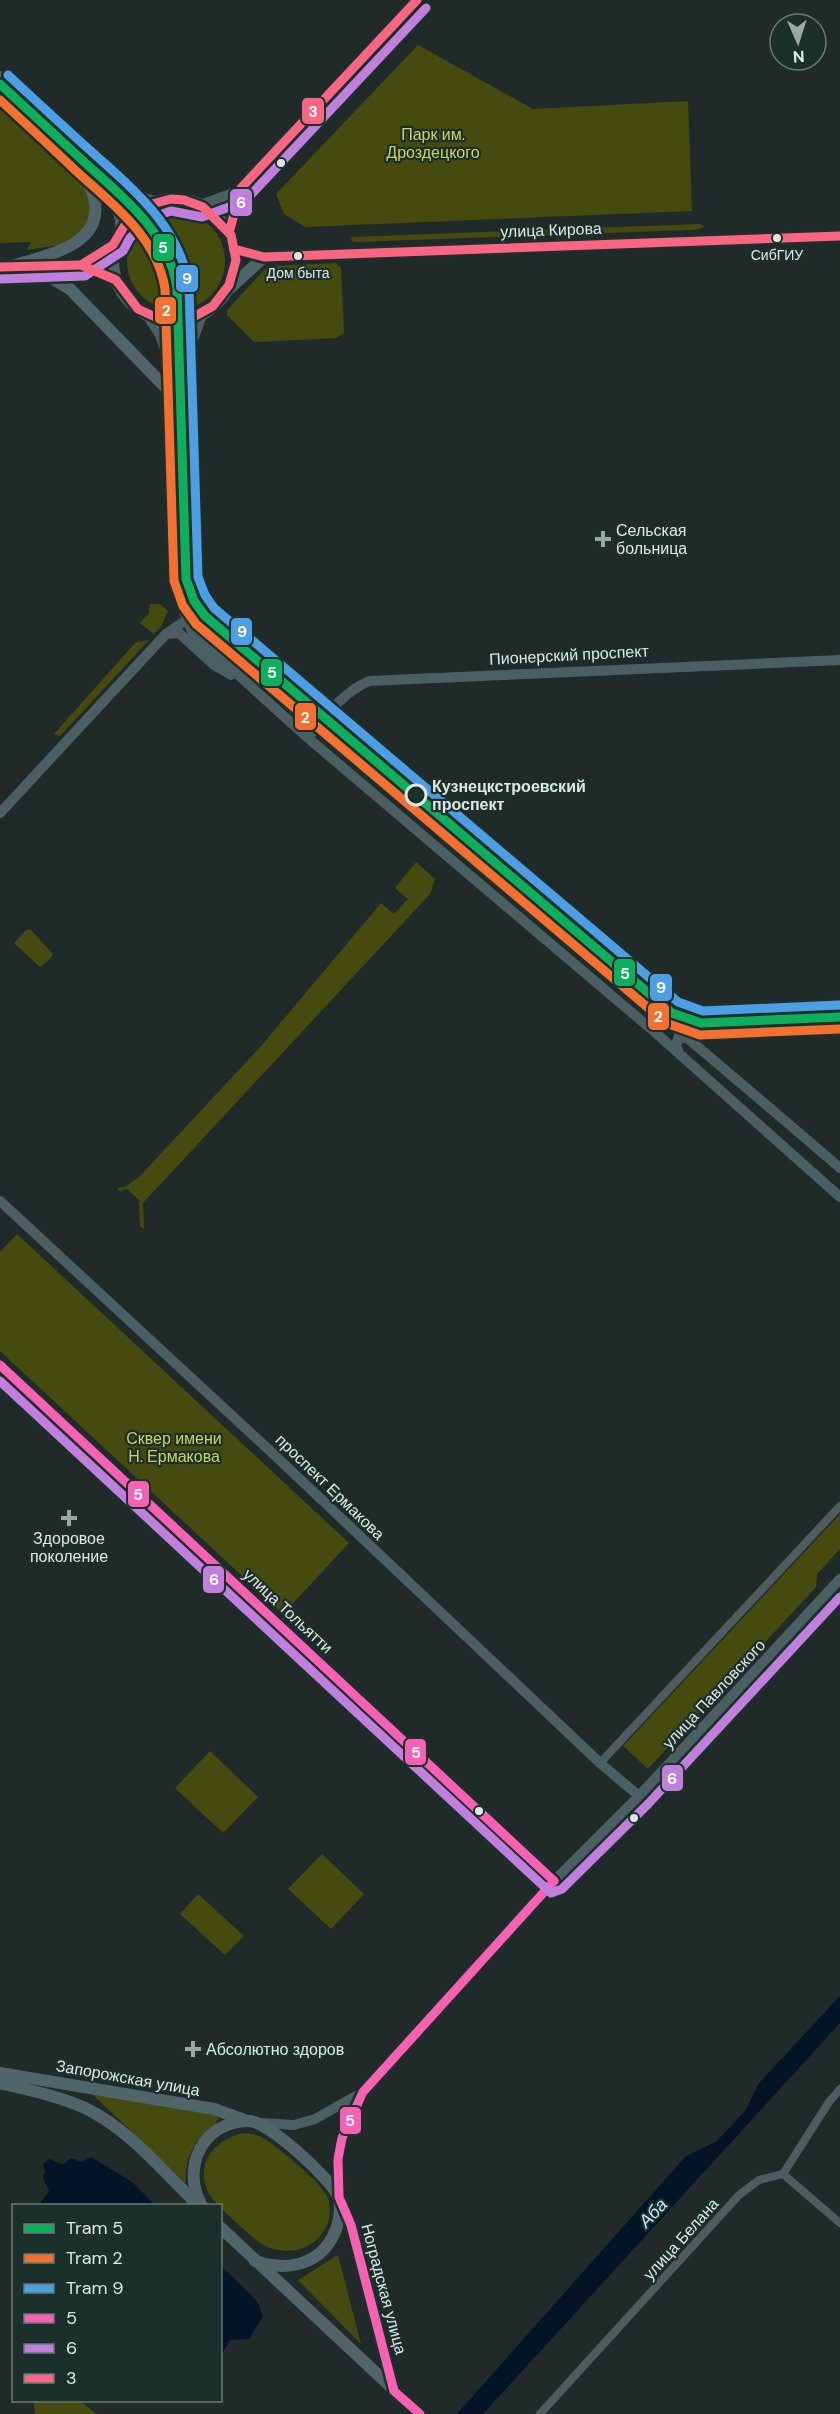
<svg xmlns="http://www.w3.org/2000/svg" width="840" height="2414" font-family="'DM Sans',sans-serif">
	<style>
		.green { fill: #454b0f }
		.water { fill: #041325 }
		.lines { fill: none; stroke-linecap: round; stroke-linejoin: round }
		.street { stroke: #4e5c5f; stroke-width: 8 }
		.secondary { stroke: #4b5f63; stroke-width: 10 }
		.primary { stroke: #4f6569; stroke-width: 12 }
		.bus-1-casing { stroke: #1b2f2b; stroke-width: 14 }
		.bus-2-casing { stroke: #1b2f2b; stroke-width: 14 }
		.bus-3-casing { stroke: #1b2f2b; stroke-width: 14 }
		.bus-1 { stroke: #f860b3; stroke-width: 9 }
		.bus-2 { stroke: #c07fdc; stroke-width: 9 }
		.bus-3 { stroke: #fa6682; stroke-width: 9 }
		.tram-1-casing { stroke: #1b2f2b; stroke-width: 14 }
		.tram-2-casing { stroke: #1b2f2b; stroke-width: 14 }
		.tram-3-casing { stroke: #1b2f2b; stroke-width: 14 }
		.tram-1 { stroke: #0daf5c; stroke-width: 9 }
		.tram-2 { stroke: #f46f30; stroke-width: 9 }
		.tram-3 { stroke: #4d9ee5; stroke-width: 9 }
		.bus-dot { fill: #dee9e7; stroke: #1b2f2b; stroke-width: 2 }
		.poi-dot { fill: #9ca6a4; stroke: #1b2f2b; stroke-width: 2 }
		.stop-dot { fill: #1b2f2b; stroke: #dee9e7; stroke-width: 3 }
		.labels { text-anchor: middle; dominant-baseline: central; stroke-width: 4.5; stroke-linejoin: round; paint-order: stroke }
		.bus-label { font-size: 14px; fill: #dee9e7; stroke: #1b2f2b }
		.park-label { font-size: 16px; fill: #cad658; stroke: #1b2f2b }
		.street-label { font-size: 16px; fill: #dee9e7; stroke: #1b2f2b }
		.poi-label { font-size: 16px; fill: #dee9e7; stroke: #1b2f2b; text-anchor: start }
		.stop-label { font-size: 16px; font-weight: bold; fill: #dee9e7; stroke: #1b2f2b; text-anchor: start }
		.water-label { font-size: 18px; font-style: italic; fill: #d4e4f6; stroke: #1b2f2b }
		.line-badge { stroke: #1b2f2b; stroke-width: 2 }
		.badge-label { font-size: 16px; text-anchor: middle; font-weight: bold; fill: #fff }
	</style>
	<rect width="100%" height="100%" fill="#202a28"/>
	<g class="green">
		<polygon points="418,45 533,109 688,101 692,211 305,227 284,214 276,194"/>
		<path d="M0,106C20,123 88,177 92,201C94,218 85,231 72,240C61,247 40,247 27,250L31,242L0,243Z"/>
		<circle cx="176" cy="261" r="49"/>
		<polygon points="700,224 704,226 702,228 693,230 356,242 352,241 351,237"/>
		<polygon points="336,263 341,268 344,333 336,338 257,342 253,341 227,315 227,310 264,270 271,266"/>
		<polygon points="150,604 160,604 168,611 161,627 154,634 140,623 149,613"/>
		<polygon points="149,640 60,736 54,734 136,642"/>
		<polygon points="441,805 660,991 661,996 657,997 653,994 438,811"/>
		<polygon points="416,862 435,879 430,894 143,1203 144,1229 140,1226 139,1200 127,1189 119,1191 117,1188 125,1187 139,1177 262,1045 381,903 394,914 408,899 395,888"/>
		<polygon points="30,929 53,954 50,959 40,967 14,943 26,930"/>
		<polygon points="17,1234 349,1543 283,1614 0,1351 0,1252"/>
		<polygon points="840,1514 840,1549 817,1574 816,1587 648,1769 623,1746"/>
		<polygon points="210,1751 258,1797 223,1833 175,1788"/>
		<polygon points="322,1854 364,1894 331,1929 288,1889"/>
		<polygon points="198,1894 244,1936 225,1955 180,1914"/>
		<path d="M91,2093L214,2115L218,2118C217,2127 209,2129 203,2135C190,2147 184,2166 186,2183Z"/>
		<path d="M243,2133C249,2134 256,2134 261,2137C275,2144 323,2184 328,2198C331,2207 330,2221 325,2229C318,2240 310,2247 297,2250C286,2252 271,2250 262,2244C251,2237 210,2200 207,2190C196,2160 216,2140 243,2133Z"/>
		<polygon points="338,2255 361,2344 298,2280"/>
		<polygon points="33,2401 80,2401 97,2414 35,2414"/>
	</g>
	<g class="water">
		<polygon points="840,1996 840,2023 483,2414 457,2414 686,2156 716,2142 745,2111 759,2083"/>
		<polygon points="91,2157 132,2182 155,2205 44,2206 41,2202 49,2191 43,2178 45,2171 43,2164 49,2159 63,2165 71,2158 82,2162"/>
		<polygon points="220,2265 257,2301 263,2316 249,2339 230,2340 222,2354"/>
	</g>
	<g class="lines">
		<g class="street">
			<polyline points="332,710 690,1010 701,1014 713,1016"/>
			<polyline points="600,1763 840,1506"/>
			<polyline points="783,2174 840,2223"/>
			<polyline points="540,2414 739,2195 759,2180 783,2174 829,2102 840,2089"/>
		</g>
		<g class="secondary">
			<polyline points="0,76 115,184 126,192 157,202"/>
			<path d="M0,97L110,201C119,211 121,218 120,231"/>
			<polyline points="200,205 239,191"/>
			<polyline points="229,233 241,188 417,0"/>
			<polyline points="147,315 160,335 166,352 177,594 193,634 308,738 657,1034 840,1197"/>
			<path d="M195,590L206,629C415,812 630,987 840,1168"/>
			<polyline points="186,620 192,606 195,590 189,351 202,315"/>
			<polyline points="166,634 179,633 214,665 231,675"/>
			<path d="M313,732C328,712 346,691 369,681L840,660"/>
			<polyline points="0,813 166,634 186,620"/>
			<polyline points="684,1038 732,1032 840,1028"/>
			<polyline points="680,1055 676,1046 680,1032 714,1016 840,1011"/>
			<polyline points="0,1201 267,1448 600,1763 639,1796"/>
			<polyline points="0,1365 554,1881"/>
			<polyline points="261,2123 294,2125 315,2119 363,2092"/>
			<polyline points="339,2197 338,2159 342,2138 363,2092 554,1881 639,1796 840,1579"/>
		</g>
		<g class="primary">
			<circle cx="174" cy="260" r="61"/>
			<polyline points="234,249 264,257 840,236"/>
			<polyline points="81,265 115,242"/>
			<polyline points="8,267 48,276 70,289 168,390"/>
			<path d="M9,267C41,256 101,248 95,203C94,194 89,185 86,177"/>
			<polyline points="28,267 81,265 116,280"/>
			<polyline points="230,288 264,257"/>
			<polyline points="0,2073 214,2109 247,2121"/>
			<path d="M0,2083C28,2090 59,2096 85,2108C129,2129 163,2171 198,2205"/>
			<polyline points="342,2205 351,2225 394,2390"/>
			<path d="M202,2206C180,2168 203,2121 249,2121C268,2121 330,2178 338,2196C341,2203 340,2216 338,2223C327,2263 291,2273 255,2261"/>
			<polyline points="220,2227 420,2414"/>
		</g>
		<defs>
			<g id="bus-1">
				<polyline points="0,1365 554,1881"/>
				<polyline points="420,2414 394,2391 351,2225 339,2197 338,2159 342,2138 363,2092 554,1881"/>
			</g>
			<g id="bus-2">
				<polyline points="0,279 85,276 123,251 130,238 150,218 171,211 202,217 245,201 426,8"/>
				<polyline points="0,1381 551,1893 562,1889 648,1804 840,1597"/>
			</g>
			<g id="bus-3">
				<polygon points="171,199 184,200 203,207 231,235 236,260 229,285 213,306 190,319 164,321 138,309 116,280 81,265 113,245 125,225 141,209 152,204"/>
				<polyline points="229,233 241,188 417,0"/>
				<polyline points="234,249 264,257 840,236"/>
				<polyline points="0,267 81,265"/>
			</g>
		</defs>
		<use href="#bus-1" class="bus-1-casing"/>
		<use href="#bus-2" class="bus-2-casing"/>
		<use href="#bus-3" class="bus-3-casing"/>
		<use href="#bus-1" class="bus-1"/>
		<use href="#bus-2" class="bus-2"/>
		<use href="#bus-3" class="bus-3"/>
		<defs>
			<path id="tram-1" d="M0,84C27,109 54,134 81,159C121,196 168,230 177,288L186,579L194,601L205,616L672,1013L701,1023L840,1017"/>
			<path id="tram-2" d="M0,100C25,123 50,146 75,170C112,204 157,236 165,289L174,581L183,606L196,624L666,1023L700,1035L840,1029"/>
			<path id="tram-3" d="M8,75C36,101 64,127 93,153C135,191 181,228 189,288L198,577L205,595L214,608L678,1002L703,1011L839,1005"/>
		</defs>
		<use href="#tram-1" class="tram-1-casing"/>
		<use href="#tram-2" class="tram-2-casing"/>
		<use href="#tram-3" class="tram-3-casing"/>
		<use href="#tram-1" class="tram-1"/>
		<use href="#tram-2" class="tram-2"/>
		<use href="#tram-3" class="tram-3"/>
	</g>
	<g class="bus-dot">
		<circle cx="281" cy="163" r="5"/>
		<circle cx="777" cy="238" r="5"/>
		<circle cx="298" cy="256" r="5"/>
		<circle cx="479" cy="1811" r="5"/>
		<circle cx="634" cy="1818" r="5"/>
	</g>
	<g class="poi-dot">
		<path d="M600 530h6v6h6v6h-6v6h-6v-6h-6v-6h6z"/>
		<path d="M66 1509h6v6h6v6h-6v6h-6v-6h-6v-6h6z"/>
		<path d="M190 2040h6v6h6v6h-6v6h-6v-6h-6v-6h6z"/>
	</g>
	<circle class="stop-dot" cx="416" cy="795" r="10"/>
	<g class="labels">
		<g class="bus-label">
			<text x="777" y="255">СибГИУ</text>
			<text x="298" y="273">Дом быта</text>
		</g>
		<g class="park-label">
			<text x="433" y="134">Парк им.<tspan x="433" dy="18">Дроздецкого</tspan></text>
			<text x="174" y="1438">Сквер имени<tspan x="174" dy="18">Н. Ермакова</tspan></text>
		</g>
		<g class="street-label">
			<text transform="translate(551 230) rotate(-2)">улица Кирова</text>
			<text transform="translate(569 655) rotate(-3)">Пионерский проспект</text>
			<text transform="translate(330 1487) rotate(44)">проспект Ермакова</text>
			<text transform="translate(288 1611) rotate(43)">улица Тольятти</text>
			<text transform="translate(714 1694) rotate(-47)">улица Павловского</text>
			<text transform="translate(128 2078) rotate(10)">Запорожская улица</text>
			<text transform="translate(681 2239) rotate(-48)">улица Белана</text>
			<text transform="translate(384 2289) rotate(75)">Ноградская улица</text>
		</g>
		<g class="poi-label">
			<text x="616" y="530">Сельская<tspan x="616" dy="18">больница</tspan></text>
			<text x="69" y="1538" text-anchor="middle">Здоровое<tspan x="69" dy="18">поколение</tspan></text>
			<text x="206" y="2049">Абсолютно здоров</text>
		</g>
		<g class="stop-label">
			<text x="432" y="786">Кузнецкстроевский<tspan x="432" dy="18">проспект</tspan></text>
		</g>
		<g class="water-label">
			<text transform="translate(653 2213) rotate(-47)">Аба</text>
		</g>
	</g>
	<g class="line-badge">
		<rect x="301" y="97" width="24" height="28" rx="6" fill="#fa6682"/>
		<rect x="229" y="188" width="24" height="29" rx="6" fill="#c07fdc"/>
		<rect x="152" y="233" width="23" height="29" rx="6" fill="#0daf5c"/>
		<rect x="175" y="264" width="24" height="29" rx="6" fill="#4d9ee5"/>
		<rect x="154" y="296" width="23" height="29" rx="6" fill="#f46f30"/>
		<rect x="230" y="617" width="23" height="29" rx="6" fill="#4d9ee5"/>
		<rect x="260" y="658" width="23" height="29" rx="6" fill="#0daf5c"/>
		<rect x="294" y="702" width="23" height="29" rx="6" fill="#f46f30"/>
		<rect x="613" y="958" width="23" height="29" rx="6" fill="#0daf5c"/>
		<rect x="649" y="973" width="24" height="29" rx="6" fill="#4d9ee5"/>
		<rect x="647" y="1002" width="23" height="29" rx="6" fill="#f46f30"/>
		<rect x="127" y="1480" width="23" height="28" rx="6" fill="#f860b3"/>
		<rect x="202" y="1565" width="23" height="29" rx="6" fill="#c07fdc"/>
		<rect x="404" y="1738" width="23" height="28" rx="6" fill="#f860b3"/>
		<rect x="661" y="1764" width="23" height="28" rx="6" fill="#c07fdc"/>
		<rect x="339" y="2106" width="23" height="29" rx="6" fill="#f860b3"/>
	</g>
	<g class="badge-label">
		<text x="313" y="117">3</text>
		<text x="241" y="208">6</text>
		<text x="163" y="253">5</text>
		<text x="187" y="284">9</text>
		<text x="166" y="316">2</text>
		<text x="242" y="637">9</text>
		<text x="272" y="678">5</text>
		<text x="305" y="723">2</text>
		<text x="625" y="979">5</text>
		<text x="661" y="993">9</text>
		<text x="658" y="1022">2</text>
		<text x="138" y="1500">5</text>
		<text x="214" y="1585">6</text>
		<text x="416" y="1758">5</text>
		<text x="672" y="1784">6</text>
		<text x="350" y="2126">5</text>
	</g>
	<rect x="12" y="2204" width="210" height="198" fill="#1b2f2b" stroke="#697976" stroke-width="1.5"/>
	<rect x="24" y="2224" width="30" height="9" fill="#0daf5c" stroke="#697976" stroke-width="1.5"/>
	<text x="66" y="2234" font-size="18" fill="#dee9e7">Tram 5</text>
	<rect x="24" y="2254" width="30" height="9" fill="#f46f30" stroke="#697976" stroke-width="1.5"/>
	<text x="66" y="2264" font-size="18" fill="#dee9e7">Tram 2</text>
	<rect x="24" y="2284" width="30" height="9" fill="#4d9ee5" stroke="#697976" stroke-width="1.5"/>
	<text x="66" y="2294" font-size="18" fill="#dee9e7">Tram 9</text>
	<rect x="24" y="2314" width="30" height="9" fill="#f860b3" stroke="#697976" stroke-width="1.5"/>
	<text x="66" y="2324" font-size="18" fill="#dee9e7">5</text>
	<rect x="24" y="2344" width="30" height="9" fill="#c07fdc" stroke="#697976" stroke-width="1.5"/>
	<text x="66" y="2354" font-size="18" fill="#dee9e7">6</text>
	<rect x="24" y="2374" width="30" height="9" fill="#fa6682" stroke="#697976" stroke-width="1.5"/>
	<text x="66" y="2384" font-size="18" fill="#dee9e7">3</text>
	<g transform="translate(798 42) rotate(177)"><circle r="28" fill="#1b2f2b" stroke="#697976" stroke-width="1.5"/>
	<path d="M0-4.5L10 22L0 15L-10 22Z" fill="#9ca6a4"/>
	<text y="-9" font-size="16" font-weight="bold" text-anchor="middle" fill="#dee9e7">N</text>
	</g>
</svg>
